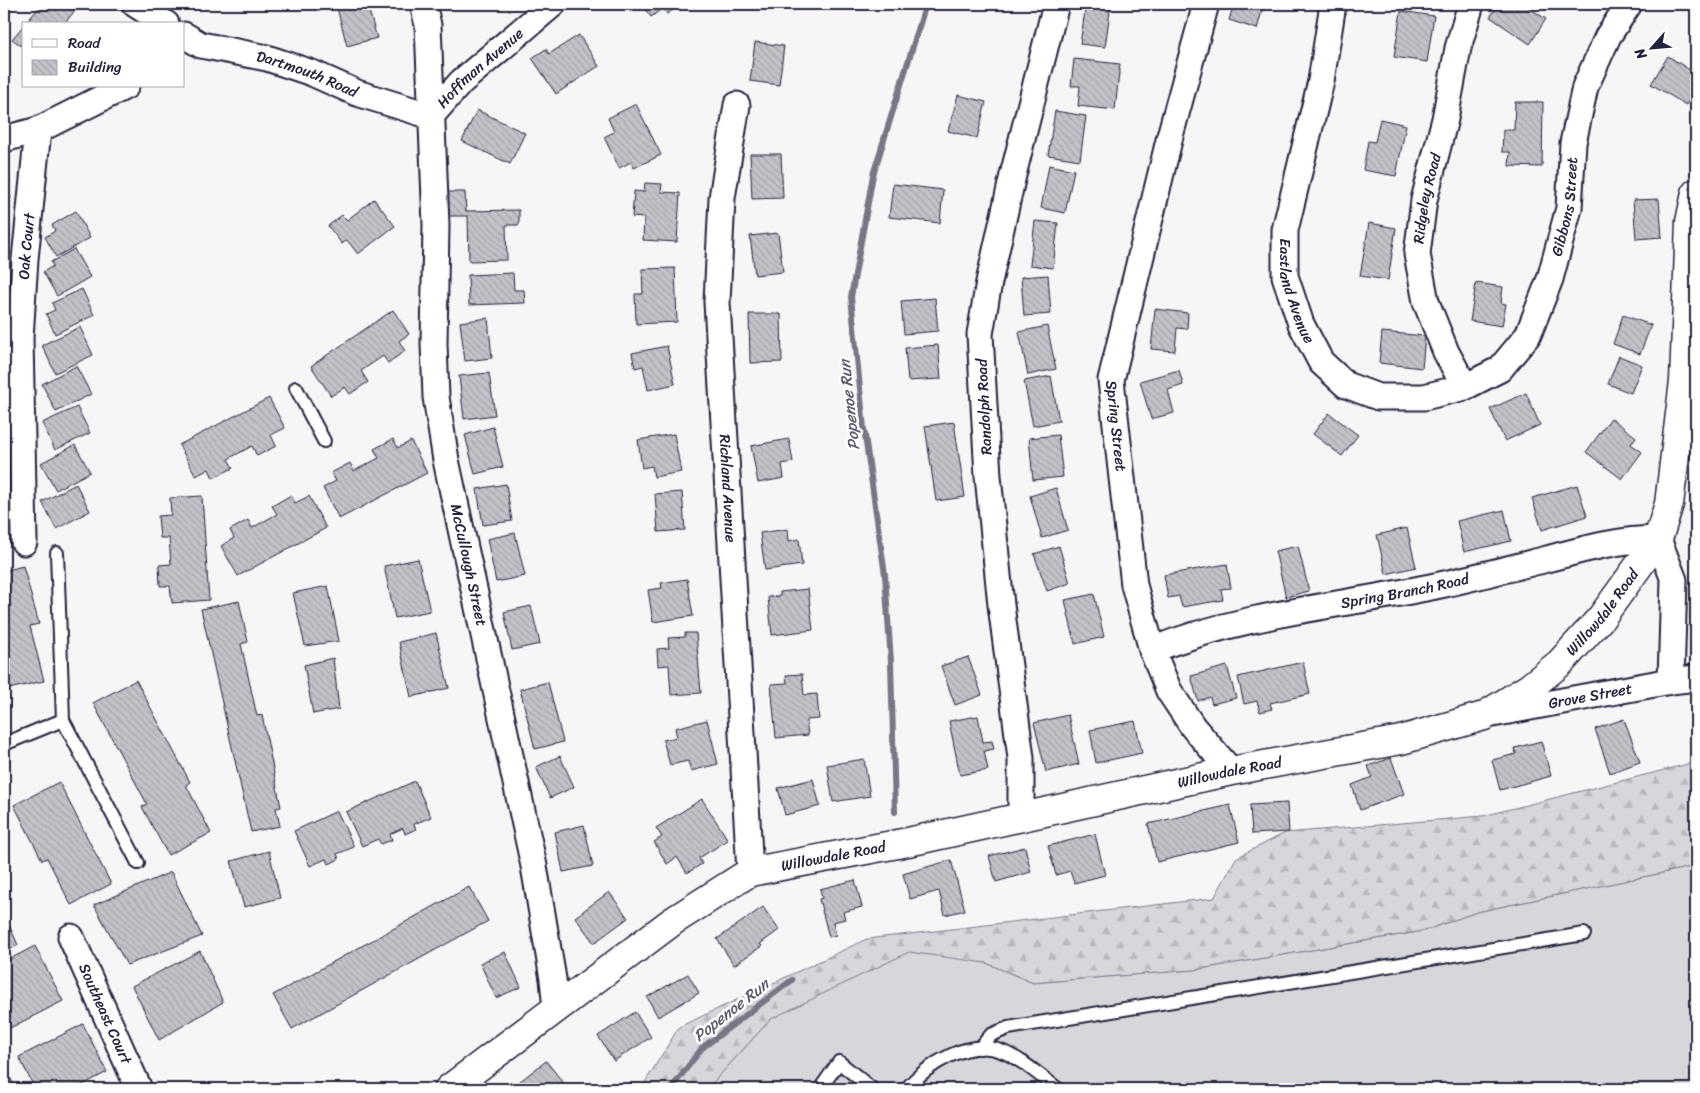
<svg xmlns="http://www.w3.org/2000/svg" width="1700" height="1093" font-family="Sriracha,sans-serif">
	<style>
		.forest { fill: url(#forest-firs); stroke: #7c7c8b }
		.pitch { fill: #d7d7db; stroke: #7c7c8b }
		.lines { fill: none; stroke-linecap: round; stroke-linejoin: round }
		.stream { stroke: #767685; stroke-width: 6 }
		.building { fill: url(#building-back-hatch); stroke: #22223b }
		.lane-casing { stroke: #22223b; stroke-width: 16 }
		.street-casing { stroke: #22223b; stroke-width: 29 }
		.secondary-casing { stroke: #22223b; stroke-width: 31 }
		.lane { stroke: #fff; stroke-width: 12 }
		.street { stroke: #fff; stroke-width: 25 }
		.secondary { stroke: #fff; stroke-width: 28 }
		.labels { text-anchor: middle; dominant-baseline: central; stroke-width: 5; stroke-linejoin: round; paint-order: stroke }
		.street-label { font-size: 15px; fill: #22223b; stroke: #fff }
		.water-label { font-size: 16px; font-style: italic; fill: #5a5a6d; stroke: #fff }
	</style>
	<defs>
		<pattern id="forest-firs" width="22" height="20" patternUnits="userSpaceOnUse" patternTransform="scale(1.25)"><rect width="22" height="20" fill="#d7d7db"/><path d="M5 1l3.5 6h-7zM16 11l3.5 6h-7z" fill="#b8b8bd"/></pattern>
		<pattern id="building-back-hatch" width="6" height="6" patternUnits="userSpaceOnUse" patternTransform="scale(1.25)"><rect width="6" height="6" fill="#c2c2c9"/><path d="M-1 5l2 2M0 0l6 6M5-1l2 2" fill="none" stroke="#a6a6ae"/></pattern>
	</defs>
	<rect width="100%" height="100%" fill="#f6f6f7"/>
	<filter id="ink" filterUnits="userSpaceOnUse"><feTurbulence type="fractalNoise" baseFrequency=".02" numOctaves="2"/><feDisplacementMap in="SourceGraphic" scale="10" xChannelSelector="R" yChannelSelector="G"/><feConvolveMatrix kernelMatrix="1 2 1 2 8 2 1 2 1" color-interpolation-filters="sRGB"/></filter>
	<g filter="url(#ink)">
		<polygon class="forest" points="1688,764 1696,764 1696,866 1477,912 1424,931 1195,970 1033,983 986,963 771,1019 707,1089 641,1089 679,1027 867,939 1214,898 1236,858 1285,833 1483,816"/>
		<polygon class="pitch" points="1696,866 1696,1089 707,1089 771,1019 909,952 986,963 1033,983 1195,970 1424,931 1477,912"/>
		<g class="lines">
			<g class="stream">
				<polyline points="895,812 891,662 885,575 864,429 851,297 873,175 926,4"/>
				<polyline points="671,1089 702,1048 792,980"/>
			</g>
		</g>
		<g class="building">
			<polygon points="42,4 73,4 77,8 64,24 25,24"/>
			<polygon points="336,4 367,4 377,38 347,46"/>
			<polygon points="641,4 681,4 667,14 663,8 651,17"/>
			<polygon points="1086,4 1111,4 1105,47 1080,44"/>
			<polygon points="1234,4 1264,4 1257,29 1229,20"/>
			<polygon points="1499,4 1523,4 1546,19 1530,44 1490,17"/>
			<polygon points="1401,11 1434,16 1427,62 1394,57"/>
			<polygon points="24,25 24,48 12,39"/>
			<polygon points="579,35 599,66 556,94 532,58 546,49 549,54"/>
			<polygon points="755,42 784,46 779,85 750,81"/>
			<polygon points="1668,56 1696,74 1696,88 1686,105 1651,84"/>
			<polygon points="1074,59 1120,64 1115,110 1078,106 1080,86 1071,86"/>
			<polygon points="958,95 986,102 977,138 948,131"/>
			<polygon points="1515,102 1543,102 1542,167 1509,166 1510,152 1502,152 1503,130 1514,130"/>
			<polygon points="636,104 661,155 634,168 631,162 619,168 604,137 614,132 608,118"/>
			<polygon points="477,110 525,133 510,164 462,141"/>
			<polygon points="1055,111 1086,116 1080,160 1048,155"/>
			<polygon points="1380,119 1406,125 1396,176 1363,170 1368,141 1375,142"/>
			<polygon points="750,154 781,154 783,198 752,199"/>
			<polygon points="1049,165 1074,170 1065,213 1041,208"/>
			<polygon points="4,182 11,198 4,201"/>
			<polygon points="645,183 662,184 661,192 680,193 677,242 643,240 644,218 632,217 634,191 644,192"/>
			<polygon points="893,184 943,190 940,223 889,217"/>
			<polygon points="446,192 465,192 466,211 519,210 519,225 506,225 507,260 469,261 468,216 447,216"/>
			<polygon points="374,199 395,226 358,254 347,240 342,244 328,226 342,215 347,220"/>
			<polygon points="1659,199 1662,237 1636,239 1633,200"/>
			<polygon points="76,211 90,238 56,257 45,237 55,231 52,225"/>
			<polygon points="1035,221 1058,223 1053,268 1030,265"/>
			<polygon points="1369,223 1396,228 1388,280 1360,276"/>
			<polygon points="778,233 783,272 755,275 750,236"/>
			<polygon points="74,249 90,277 57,296 43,272 53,266 51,262"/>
			<polygon points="675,268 677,322 636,324 635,294 643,294 642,269"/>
			<polygon points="513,273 514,290 524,290 525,303 469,305 468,275"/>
			<polygon points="1048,275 1051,314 1024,316 1021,277"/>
			<polygon points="1476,283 1503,287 1501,303 1506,304 1502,326 1470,321"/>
			<polygon points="82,289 94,315 55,334 46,314 55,310 52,303"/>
			<polygon points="935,298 938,331 904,334 901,301"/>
			<polygon points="1155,309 1188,313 1187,329 1177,328 1175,351 1151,349"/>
			<polygon points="393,310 409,334 399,341 405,351 388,363 383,356 361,371 368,382 350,394 345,387 331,396 311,366"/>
			<polygon points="749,314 781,314 782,362 750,363"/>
			<polygon points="1623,315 1651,325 1640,354 1613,344"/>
			<polygon points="488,318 492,358 465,361 460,322"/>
			<polygon points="1047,326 1056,369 1028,375 1019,332"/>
			<polygon points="80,327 93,355 55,373 42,345"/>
			<polygon points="1382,332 1425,336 1422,368 1379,363"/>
			<polygon points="938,345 941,379 908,381 905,348"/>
			<polygon points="667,346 675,384 648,390 643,366 635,368 632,353"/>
			<polygon points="1619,356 1642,365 1631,393 1608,384"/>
			<polygon points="76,366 91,394 56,412 42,384"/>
			<polygon points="1179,370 1183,385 1168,390 1174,413 1151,419 1140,381"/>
			<polygon points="489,373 495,415 464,419 459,376"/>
			<polygon points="1051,376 1059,421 1033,426 1024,381"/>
			<polygon points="1526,393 1540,425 1505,441 1490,409"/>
			<polygon points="269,398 285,428 271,435 276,446 257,456 252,446 228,459 233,468 213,478 209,469 196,476 179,445"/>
			<polygon points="77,407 90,433 55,450 42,423"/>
			<polygon points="1329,413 1358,435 1342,456 1313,434"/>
			<polygon points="1611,418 1636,437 1631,444 1642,452 1622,479 1586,452"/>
			<polygon points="954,422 965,497 936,501 925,426"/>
			<polygon points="493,427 503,467 475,474 465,435"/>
			<polygon points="674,434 681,472 654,477 652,466 642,468 638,440"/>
			<polygon points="1058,435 1063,477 1033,480 1029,438"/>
			<polygon points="393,439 398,448 411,441 427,473 339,519 323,488 336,481 331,473 350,463 354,471 379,458 374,449"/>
			<polygon points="789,439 793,462 782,464 784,478 758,483 751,446"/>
			<polygon points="75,445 90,472 56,490 41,463"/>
			<polygon points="76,484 90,511 56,529 42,502"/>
			<polygon points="506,484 512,521 483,525 477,489"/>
			<polygon points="1577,485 1587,516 1542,530 1532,498"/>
			<polygon points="1056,488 1068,530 1042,538 1030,496"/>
			<polygon points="682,492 685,530 658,532 655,494"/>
			<polygon points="291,495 295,503 309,496 326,528 238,576 221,546 234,538 230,530 248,520 252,528 277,514 272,506"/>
			<polygon points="202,496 209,600 172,603 170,586 160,586 159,565 171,564 169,538 160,538 158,516 171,515 170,498"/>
			<polygon points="1504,510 1511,541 1464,552 1457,521"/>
			<polygon points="1407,528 1416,567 1386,574 1377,535"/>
			<polygon points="788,529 789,541 799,539 802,565 765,570 760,533"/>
			<polygon points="515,533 525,576 496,582 487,539"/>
			<polygon points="1059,546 1070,583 1047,591 1034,554"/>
			<polygon points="1298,546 1309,591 1286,597 1275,551"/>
			<polygon points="418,559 430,611 395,618 384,566"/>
			<polygon points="1227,564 1231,588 1221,589 1223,600 1182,607 1179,596 1168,598 1164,575"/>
			<polygon points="23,566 39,624 30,626 44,681 4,690 4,571"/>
			<polygon points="687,579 693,616 653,622 648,590 662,588 661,583"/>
			<polygon points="328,586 339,641 305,646 293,593"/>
			<polygon points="808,589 813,630 772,635 768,597 780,596 780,592"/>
			<polygon points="1094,594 1104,637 1075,644 1065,600"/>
			<polygon points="239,601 248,642 241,644 257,716 262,715 281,807 276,808 280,826 251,832 201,609"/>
			<polygon points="531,606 540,644 512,650 504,612"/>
			<polygon points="436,633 449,688 411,697 399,642"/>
			<polygon points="685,633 696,633 701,693 671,695 669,665 658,666 657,649 669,648 668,638 685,637"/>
			<polygon points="968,657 982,695 955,705 941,666"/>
			<polygon points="333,658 339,709 313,714 304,665"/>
			<polygon points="1303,662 1310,694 1270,703 1272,709 1260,712 1257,701 1244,704 1238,677"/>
			<polygon points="1227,666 1236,698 1212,704 1210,697 1198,701 1191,676"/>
			<polygon points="802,674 804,695 817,694 819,719 806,720 808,735 776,738 771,684 787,683 786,675"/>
			<polygon points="136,680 190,782 186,785 211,833 168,855 142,807 147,804 93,703"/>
			<polygon points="548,682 563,742 535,749 520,689"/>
			<polygon points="1068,715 1079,764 1046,772 1034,723"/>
			<polygon points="978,716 983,742 992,741 994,749 984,751 988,770 960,775 949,721"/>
			<polygon points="1624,719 1640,762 1610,773 1595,729"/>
			<polygon points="707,720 718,764 691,771 688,761 670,765 663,740 677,737 675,728"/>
			<polygon points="1135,721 1142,753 1096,763 1090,730"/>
			<polygon points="1541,741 1551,776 1500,790 1492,760 1516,754 1515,748"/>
			<polygon points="560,756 574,787 550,798 536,767"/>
			<polygon points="1391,758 1404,794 1360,810 1352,785 1372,777 1368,766"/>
			<polygon points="864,759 870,796 833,802 827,765"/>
			<polygon points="813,779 820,806 785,815 778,788"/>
			<polygon points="415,781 431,817 414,824 416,829 405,834 403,828 390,834 392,840 381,844 378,839 362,846 346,812"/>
			<polygon points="59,782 111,884 71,905 47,858 42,860 14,805"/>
			<polygon points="702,799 728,840 699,858 702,864 687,873 677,857 667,864 654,842 662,837 656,828"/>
			<polygon points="1287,803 1289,832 1252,834 1250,805"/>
			<polygon points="1230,805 1239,842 1157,862 1148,824"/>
			<polygon points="337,811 354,847 337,854 339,859 329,864 326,859 310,866 294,831"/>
			<polygon points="584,825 593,866 563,872 555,832"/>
			<polygon points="1095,834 1105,875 1074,883 1070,871 1056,875 1048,846"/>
			<polygon points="1025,847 1031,872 996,882 989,856"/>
			<polygon points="269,851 280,898 244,907 231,861"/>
			<polygon points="951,860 965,910 945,915 939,891 910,899 903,874"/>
			<polygon points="171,872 202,936 127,965 94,905"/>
			<polygon points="855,880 862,907 843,912 845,919 833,922 836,935 829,937 819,899 822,898 820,889"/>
			<polygon points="469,887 488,921 292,1029 273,995"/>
			<polygon points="609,892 628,918 594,943 575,917"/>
			<polygon points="763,907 779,930 760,944 762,946 734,965 717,939"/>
			<polygon points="4,914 18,945 4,953"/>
			<polygon points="35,946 63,1001 4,1031 4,962"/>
			<polygon points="200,951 223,1002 159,1040 132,986"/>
			<polygon points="505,952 521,987 496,998 480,963"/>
			<polygon points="688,974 699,993 658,1017 647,997"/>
			<polygon points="635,1012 651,1037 614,1061 598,1036"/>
			<polygon points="83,1024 107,1072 75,1089 35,1089 19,1057"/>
			<polygon points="546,1061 566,1086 562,1089 510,1089"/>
			<polygon points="4,1066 16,1089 4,1089"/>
		</g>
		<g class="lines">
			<defs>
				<g id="lane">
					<polyline points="296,388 324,441"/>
					<polyline points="57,553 63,720 138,863"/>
					<polyline points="4,744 63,720"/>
					<polyline points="980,1048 991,1035 1008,1028 1584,934"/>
					<polyline points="820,1089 839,1062 872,1089"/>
					<path d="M906,1089C927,1065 968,1038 1001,1051C1022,1059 1040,1076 1058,1089"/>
				</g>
				<g id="street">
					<polyline points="135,4 166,24"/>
					<path id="s1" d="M423,4L428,25L436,225L434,344L436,397L446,460L534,866L553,979L556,1009"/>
					<path id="s2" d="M1206,4L1170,136L1111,380L1134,585L1152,650L1169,691L1193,727L1231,771"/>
					<path id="s3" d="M1333,4L1321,81L1285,230V276L1301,324L1321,362L1346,385L1378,397H1424L1465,387L1500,369L1528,335L1550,279L1569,208L1573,143L1585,87L1608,36L1629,4"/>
					<path id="s4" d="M184,35L201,45L267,58L312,73L357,93L431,116"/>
					<path id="s5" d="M737,105L722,198L717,302L750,872"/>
					<path id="s6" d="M431,116L461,82L553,4"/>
					<polyline points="4,139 38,130 126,86"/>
					<path id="s7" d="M1465,387L1446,352L1426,302L1417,254L1424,200L1445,119L1458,48L1471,4"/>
					<path id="s8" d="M24,542L20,338L25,259L38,130"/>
					<path id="s9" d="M1152,650C1244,613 1343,606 1440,585C1476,577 1511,568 1547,559C1584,549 1620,539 1658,539L1674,580L1671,681"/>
					<path id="s10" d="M1487,715L1671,681L1696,678"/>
					<polyline points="1021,816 1021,758 1001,605 988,476 980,334 989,282 1013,175 1056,4"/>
					<path id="s11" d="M71,937L139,1089"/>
				</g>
				<g id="secondary">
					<path id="s12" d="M449,1089L673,921L750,872L908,842L1231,771L1401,740L1484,716L1529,688L1560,663L1601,618L1658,539L1669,504L1684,381L1690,222L1696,193"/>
				</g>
			</defs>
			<use href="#lane" class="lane-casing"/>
			<use href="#street" class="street-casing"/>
			<use href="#secondary" class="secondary-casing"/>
			<use href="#lane" class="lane"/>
			<use href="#street" class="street"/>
			<use href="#secondary" class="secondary"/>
		</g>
	</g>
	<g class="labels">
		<g class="street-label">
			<text stroke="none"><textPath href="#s6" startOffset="69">Hoffman Avenue</textPath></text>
			<text stroke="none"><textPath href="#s4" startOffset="130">Dartmouth Road</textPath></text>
			<text stroke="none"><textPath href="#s7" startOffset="199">Ridgeley Road</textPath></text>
			<text stroke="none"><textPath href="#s3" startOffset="745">Gibbons Street</textPath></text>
			<text stroke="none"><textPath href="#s8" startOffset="296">Oak Court</textPath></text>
			<text stroke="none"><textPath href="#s3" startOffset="294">Eastland Avenue</textPath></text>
			<text transform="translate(984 407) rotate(-93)">Randolph Road</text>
			<text stroke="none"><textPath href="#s2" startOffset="434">Spring Street</textPath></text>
			<text stroke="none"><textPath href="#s5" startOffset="385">Richland Avenue</textPath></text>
			<text stroke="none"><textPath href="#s1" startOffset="565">McCullough Street</textPath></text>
			<text stroke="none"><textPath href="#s9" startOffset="260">Spring Branch Road</textPath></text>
			<text stroke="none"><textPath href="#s12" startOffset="1281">Willowdale Road</textPath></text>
			<text stroke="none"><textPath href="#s10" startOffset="105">Grove Street</textPath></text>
			<text stroke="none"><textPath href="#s12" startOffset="861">Willowdale Road</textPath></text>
			<text stroke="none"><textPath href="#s12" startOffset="456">Willowdale Road</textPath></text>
			<text stroke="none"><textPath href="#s11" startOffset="84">Southeast Court</textPath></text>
		</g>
		<g class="water-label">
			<text transform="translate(849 405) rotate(-96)">Popenoe Run</text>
			<text transform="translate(731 1010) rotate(-38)">Popenoe Run</text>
		</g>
	</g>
	<rect width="1700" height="1093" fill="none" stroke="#fff" stroke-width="20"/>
	<rect x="10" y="10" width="1680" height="1073" fill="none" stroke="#22223b" stroke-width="2" filter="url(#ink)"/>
	<rect x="22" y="22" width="162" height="65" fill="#ffffff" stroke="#a7a7b1"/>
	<rect x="32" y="39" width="25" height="8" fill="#ffffff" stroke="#a7a7b1"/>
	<text x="68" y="48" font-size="15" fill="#22223b">Road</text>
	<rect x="32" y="60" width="25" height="15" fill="url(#building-back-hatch)" stroke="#a7a7b1"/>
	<text x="68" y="72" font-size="15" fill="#22223b">Building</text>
	<g transform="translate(1652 48) rotate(243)" stroke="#ffffff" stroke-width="4" paint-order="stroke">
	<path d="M0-4L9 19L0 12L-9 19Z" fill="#22223b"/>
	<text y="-8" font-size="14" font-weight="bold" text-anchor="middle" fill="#22223b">N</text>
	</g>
</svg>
